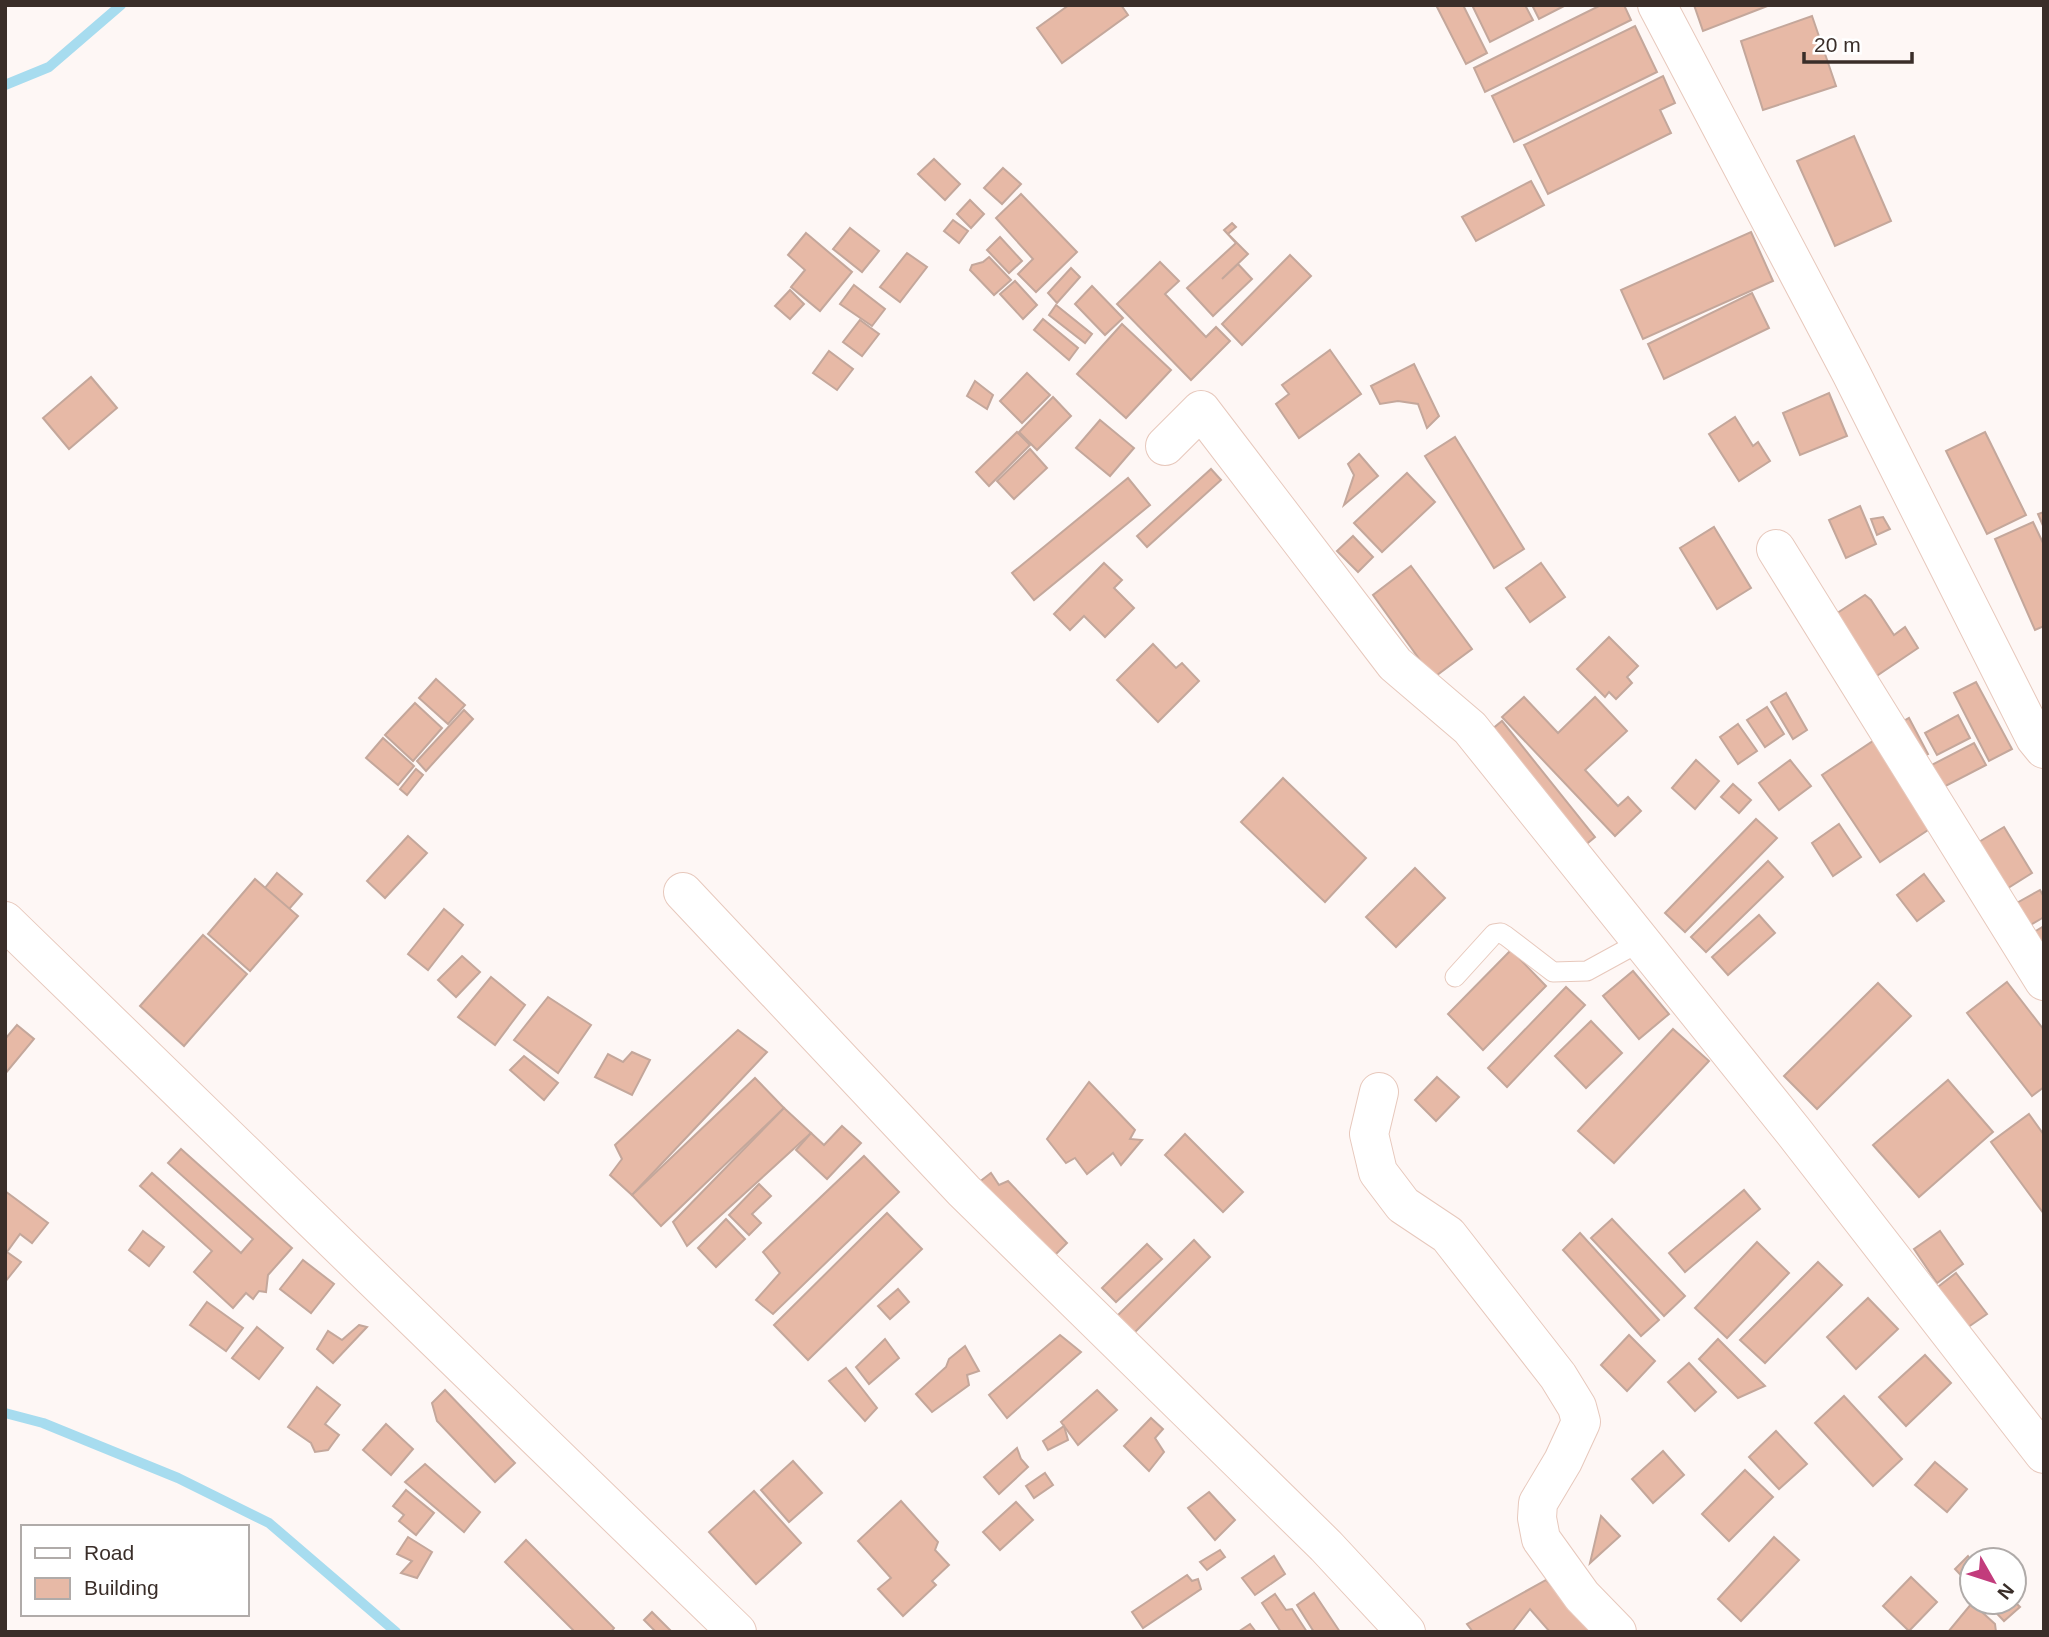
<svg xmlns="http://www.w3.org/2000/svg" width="2049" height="1637" font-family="Arial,sans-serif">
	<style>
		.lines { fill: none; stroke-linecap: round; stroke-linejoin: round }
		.stream { stroke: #a7dcef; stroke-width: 10 }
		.building { fill: #e7b9a6; stroke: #c4a79b; stroke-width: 2 }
		.service-casing { stroke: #e7c8bc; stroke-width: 21 }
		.minor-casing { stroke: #e7c8bc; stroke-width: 40 }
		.service { stroke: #fff; stroke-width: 19 }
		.minor { stroke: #fff; stroke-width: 38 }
	</style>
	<rect width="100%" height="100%" fill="#fef7f5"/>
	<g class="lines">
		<g class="stream">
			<polyline points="5,85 49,67 121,5"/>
			<polyline points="5,1413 43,1423 178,1478 269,1523 396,1632"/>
		</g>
	</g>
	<g class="building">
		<polygon points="1069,5 1121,5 1128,15 1062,63 1037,28"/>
		<polygon points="1436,5 1463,5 1487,53 1466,64"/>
		<polygon points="1472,5 1525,5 1533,20 1490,42"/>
		<polygon points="1532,5 1566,5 1539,19"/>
		<polygon points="1601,5 1624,5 1631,20 1485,92 1474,68"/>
		<polygon points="1694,5 1770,5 1703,31"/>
		<polygon points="1812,16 1836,86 1763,110 1741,41"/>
		<polygon points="1635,26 1657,72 1514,142 1492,96"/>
		<polygon points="1663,76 1675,103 1660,110 1671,133 1548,194 1524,145"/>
		<polygon points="1854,136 1891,221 1835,246 1797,161"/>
		<polygon points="934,159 960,184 945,200 918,174"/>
		<polygon points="1003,168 1021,184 1002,204 984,188"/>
		<polygon points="1531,181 1544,205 1476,241 1462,217"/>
		<polygon points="1021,194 1077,252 1036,292 1018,274 1033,259 996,218"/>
		<polygon points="970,200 984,214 971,228 957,214"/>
		<polygon points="953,220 968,231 959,243 944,231"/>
		<polygon points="1232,223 1236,227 1228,234 1248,254 1222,279 1238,264 1252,279 1213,316 1187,288 1236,243 1224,230"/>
		<polygon points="850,228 879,251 862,272 833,249"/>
		<polygon points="1751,232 1773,281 1643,339 1621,290"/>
		<polygon points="806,233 852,272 820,311 791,287 805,270 788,255"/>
		<polygon points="1000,237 1022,261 1009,273 987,250"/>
		<polygon points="907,253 927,267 900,302 880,287"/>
		<polygon points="1290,255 1311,276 1242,345 1222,324"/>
		<polygon points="989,257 1011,280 994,295 970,270 972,265 983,262"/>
		<polygon points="1160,262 1179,281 1165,294 1206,337 1216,327 1230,341 1191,380 1117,304"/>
		<polygon points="1071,268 1080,277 1057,303 1048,293"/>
		<polygon points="1015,281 1037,305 1023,319 1000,294"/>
		<polygon points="854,285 885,309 872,326 840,304"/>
		<polygon points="1092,286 1123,318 1105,335 1075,304"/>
		<polygon points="790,290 804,304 790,319 775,306"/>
		<polygon points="1752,293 1769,328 1664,379 1648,344"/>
		<polygon points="1056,305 1092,334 1085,343 1049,315"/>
		<polygon points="1043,319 1078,348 1069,360 1034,330"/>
		<polygon points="860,320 879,334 862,356 843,342"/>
		<polygon points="1122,324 1171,370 1126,418 1077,374"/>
		<polygon points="1330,350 1361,394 1299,438 1276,404 1289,394 1282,385"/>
		<polygon points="829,351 853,369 837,390 813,373"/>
		<polygon points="1414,364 1439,416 1427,428 1418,404 1398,401 1380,404 1371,386"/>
		<polygon points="1027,373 1050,395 1022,423 1000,401"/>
		<polygon points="91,377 117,408 69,449 43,418"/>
		<polygon points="975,381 993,395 987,409 967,396"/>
		<polygon points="1829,393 1847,436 1800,455 1783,413"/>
		<polygon points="1053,397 1071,416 1037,450 1019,432"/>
		<polygon points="1735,417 1753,446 1758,442 1770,461 1739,481 1709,434"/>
		<polygon points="1100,420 1134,448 1110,476 1076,448"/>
		<polygon points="1017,432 1030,445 989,486 976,472"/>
		<polygon points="1985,432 2026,515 1987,534 1946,451"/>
		<polygon points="1455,437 1524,549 1494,568 1425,456"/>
		<polygon points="1030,449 1047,468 1014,499 997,481"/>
		<polygon points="1359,454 1378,476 1344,505 1354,475 1348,464"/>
		<polygon points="1211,469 1221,480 1147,547 1137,536"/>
		<polygon points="1407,473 1435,502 1382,552 1354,523"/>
		<polygon points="1128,478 1150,505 1034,600 1012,573"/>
		<polygon points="1860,506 1876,544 1846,558 1829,520"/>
		<polygon points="2044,512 2044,528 2038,514"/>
		<polygon points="1883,517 1890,529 1877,535 1871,519"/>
		<polygon points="2033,522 2044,545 2044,626 2035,630 1995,539"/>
		<polygon points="1714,527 1751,588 1717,609 1680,548"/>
		<polygon points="1353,536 1373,557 1358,572 1337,551"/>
		<polygon points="1104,563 1122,580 1114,588 1134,608 1105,637 1084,616 1070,630 1054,614"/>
		<polygon points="1541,563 1565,597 1530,622 1506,588"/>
		<polygon points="1411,566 1472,649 1433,678 1373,595"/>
		<polygon points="1865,595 1871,600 1894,635 1905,627 1918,648 1869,681 1828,619"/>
		<polygon points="1609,637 1638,666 1627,677 1632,683 1616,699 1609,692 1605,697 1577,669"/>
		<polygon points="1153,644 1176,668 1182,663 1199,681 1158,722 1117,680"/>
		<polygon points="436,679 465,705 448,724 419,698"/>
		<polygon points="1976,682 2012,749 1989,761 1954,693"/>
		<polygon points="1786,693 1807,730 1793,739 1771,702"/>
		<polygon points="1524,697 1558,733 1595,697 1627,731 1585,770 1618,806 1628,797 1641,811 1615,836 1502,717"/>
		<polygon points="415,703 442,728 413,761 385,735"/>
		<polygon points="1767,707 1784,734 1765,747 1747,720"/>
		<polygon points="464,710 473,719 426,771 417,761"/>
		<polygon points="1958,715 1970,738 1937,755 1925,733"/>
		<polygon points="1909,718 1928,754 1915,761 1895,726"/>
		<polygon points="1502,721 1595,837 1578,851 1485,735"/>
		<polygon points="1738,724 1757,751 1738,764 1720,737"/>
		<polygon points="383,738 414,766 398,785 366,758"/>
		<polygon points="1873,741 1931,828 1880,862 1822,775"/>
		<polygon points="1974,743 1986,765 1936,791 1924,769"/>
		<polygon points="1696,760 1719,781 1695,809 1672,788"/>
		<polygon points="1790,760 1811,786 1779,810 1759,783"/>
		<polygon points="416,769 423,775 407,795 400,789"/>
		<polygon points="1283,778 1366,858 1325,902 1241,822"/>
		<polygon points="1733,784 1751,800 1739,813 1721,797"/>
		<polygon points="1756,819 1777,838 1685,932 1665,913"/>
		<polygon points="1839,824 1861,857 1833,876 1812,843"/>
		<polygon points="2004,827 2032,873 2000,893 1972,846"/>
		<polygon points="408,836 427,853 385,898 367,881"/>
		<polygon points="1768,861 1783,877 1706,952 1691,937"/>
		<polygon points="1415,868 1445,898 1396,947 1366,917"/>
		<polygon points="277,873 302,894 289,909 265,888"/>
		<polygon points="1924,874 1944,901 1917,921 1897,895"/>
		<polygon points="255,879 298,916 250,971 208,934"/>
		<polygon points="2040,890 2044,897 2044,917 2027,927 2013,905"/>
		<polygon points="444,909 463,925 428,970 408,954"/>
		<polygon points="1759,915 1775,933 1728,975 1712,957"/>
		<polygon points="2044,926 2044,950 2034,932"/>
		<polygon points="203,935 247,974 184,1046 140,1006"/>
		<polygon points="1511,950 1546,986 1483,1050 1448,1014"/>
		<polygon points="462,956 480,972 456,997 438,980"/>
		<polygon points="1633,971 1669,1014 1639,1039 1603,996"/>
		<polygon points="491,977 525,1005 495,1045 458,1017"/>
		<polygon points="2007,982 2044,1030 2044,1087 2032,1096 1967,1013"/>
		<polygon points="1878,983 1911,1016 1817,1109 1784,1076"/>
		<polygon points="1566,987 1585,1005 1507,1087 1488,1068"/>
		<polygon points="548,997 591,1025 558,1073 514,1040"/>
		<polygon points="1591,1021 1622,1053 1586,1088 1555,1056"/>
		<polygon points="17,1025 34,1039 5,1074 5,1039"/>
		<polygon points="1673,1029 1709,1061 1614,1163 1578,1131"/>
		<polygon points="738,1030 767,1052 632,1195 610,1175 622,1159 615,1145"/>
		<polygon points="632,1052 650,1060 632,1095 595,1077 608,1054 623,1062"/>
		<polygon points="524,1056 558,1083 544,1100 510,1070"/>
		<polygon points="1437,1077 1459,1097 1436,1121 1415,1100"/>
		<polygon points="755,1078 784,1108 661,1226 632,1195"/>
		<polygon points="1948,1080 1993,1132 1919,1197 1873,1145"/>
		<polygon points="1089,1082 1135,1130 1130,1139 1142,1140 1121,1165 1113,1153 1087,1174 1075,1158 1066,1163 1047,1139"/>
		<polygon points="784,1108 811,1133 687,1246 673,1222"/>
		<polygon points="2029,1114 2044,1135 2044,1214 1991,1142"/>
		<polygon points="842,1126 861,1143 827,1179 796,1150 811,1133 824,1145"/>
		<polygon points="1185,1134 1243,1192 1223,1212 1165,1155"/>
		<polygon points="181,1149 292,1248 268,1275 266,1292 259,1291 253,1299 246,1293 233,1308 194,1272 212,1251 140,1186 152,1173 241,1253 253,1239 168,1163"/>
		<polygon points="864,1156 899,1192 773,1314 756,1300 780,1273 763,1252"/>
		<polygon points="991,1173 999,1185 1008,1181 1067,1243 1047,1263 974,1186"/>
		<polygon points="759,1184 771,1196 752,1214 761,1223 749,1235 729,1215"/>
		<polygon points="1744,1190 1760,1209 1685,1272 1669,1253"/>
		<polygon points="5,1191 48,1223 32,1243 20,1234 7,1252 21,1262 5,1282"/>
		<polygon points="887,1213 922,1249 808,1360 774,1325"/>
		<polygon points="726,1219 745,1239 716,1267 698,1248"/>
		<polygon points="1612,1219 1685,1296 1664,1316 1591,1238"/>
		<polygon points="143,1231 164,1247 149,1266 129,1250"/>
		<polygon points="1940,1231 1963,1264 1937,1283 1914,1249"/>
		<polygon points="1580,1233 1659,1320 1641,1336 1563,1250"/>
		<polygon points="1194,1240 1210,1257 1130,1337 1113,1320"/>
		<polygon points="1757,1242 1789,1273 1727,1338 1695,1308"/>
		<polygon points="1147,1244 1162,1259 1116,1302 1102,1288"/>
		<polygon points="303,1260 334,1284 311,1313 280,1289"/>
		<polygon points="1818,1262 1842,1285 1765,1363 1740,1340"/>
		<polygon points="1956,1273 1987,1314 1964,1330 1934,1290"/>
		<polygon points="898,1289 909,1302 890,1319 878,1306"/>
		<polygon points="1868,1298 1898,1329 1856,1369 1827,1337"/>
		<polygon points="207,1302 243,1328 226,1351 190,1325"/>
		<polygon points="359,1325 367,1327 333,1363 317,1349 328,1331 342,1340"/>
		<polygon points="257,1327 283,1348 259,1379 232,1358"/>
		<polygon points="1060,1335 1081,1352 1007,1418 989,1395"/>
		<polygon points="1629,1335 1655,1361 1627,1391 1601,1365"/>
		<polygon points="885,1339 899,1358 869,1384 856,1367"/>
		<polygon points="1718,1339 1765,1386 1738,1398 1699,1359"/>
		<polygon points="965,1346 979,1371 967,1375 969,1385 932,1412 916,1394 946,1367 949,1359"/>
		<polygon points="1925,1355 1951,1383 1906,1426 1879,1397"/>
		<polygon points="1689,1363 1716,1392 1695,1411 1668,1382"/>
		<polygon points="846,1368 877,1408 865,1421 829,1381"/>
		<polygon points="317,1387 340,1405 325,1424 339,1435 328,1450 315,1452 311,1443 288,1427"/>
		<polygon points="445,1390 515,1463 495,1482 437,1421 432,1403"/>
		<polygon points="1097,1390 1117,1410 1078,1445 1061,1422"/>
		<polygon points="1844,1396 1902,1459 1873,1486 1815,1423"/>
		<polygon points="1151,1418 1163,1429 1155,1438 1164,1452 1149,1471 1124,1446"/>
		<polygon points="386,1424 413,1449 391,1475 363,1450"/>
		<polygon points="1064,1426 1068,1440 1048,1450 1043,1441"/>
		<polygon points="1776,1431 1807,1464 1779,1489 1749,1457"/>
		<polygon points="1017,1448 1021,1459 1028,1467 999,1494 984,1477"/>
		<polygon points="1663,1451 1684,1475 1653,1503 1632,1479"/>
		<polygon points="793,1461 822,1493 789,1522 761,1490"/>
		<polygon points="1935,1462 1967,1489 1947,1512 1915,1485"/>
		<polygon points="425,1464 480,1512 464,1532 405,1482"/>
		<polygon points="1745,1470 1773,1497 1729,1541 1702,1514"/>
		<polygon points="1045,1473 1053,1485 1034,1498 1026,1486"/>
		<polygon points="406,1490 434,1513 416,1535 399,1521 404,1515 393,1506"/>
		<polygon points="754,1491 801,1543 756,1584 709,1532"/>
		<polygon points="1209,1492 1235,1520 1215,1540 1188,1508"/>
		<polygon points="901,1501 938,1542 935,1550 949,1565 932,1581 936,1585 903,1616 878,1589 891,1578 858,1541"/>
		<polygon points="1016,1502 1033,1520 1000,1550 983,1532"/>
		<polygon points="1601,1516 1620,1536 1590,1563"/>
		<polygon points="408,1537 432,1552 417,1578 401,1573 412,1561 397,1554"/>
		<polygon points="1774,1537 1799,1560 1741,1621 1718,1599"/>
		<polygon points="526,1540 614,1628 611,1632 575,1632 505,1562"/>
		<polygon points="1220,1550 1225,1557 1207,1570 1200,1562"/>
		<polygon points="1995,1551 2003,1560 1985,1560"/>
		<polygon points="1274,1556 1285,1574 1255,1595 1242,1578"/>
		<polygon points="1968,1556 1972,1561 1972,1587 1955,1569"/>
		<polygon points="1187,1575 1192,1581 1198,1579 1201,1589 1143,1628 1132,1612"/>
		<polygon points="1911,1577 1937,1602 1909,1631 1883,1606"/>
		<polygon points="1546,1580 1593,1632 1550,1632 1530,1609 1512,1632 1473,1632 1467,1624"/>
		<polygon points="1314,1593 1340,1632 1314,1632 1297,1605"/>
		<polygon points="1275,1594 1286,1610 1292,1609 1307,1632 1281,1632 1262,1603"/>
		<polygon points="2014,1601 2020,1607 2004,1621 1986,1602"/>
		<polygon points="1972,1603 1995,1624 1996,1632 1948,1632"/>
		<polygon points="652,1612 672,1632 652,1632 654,1630 644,1620"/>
		<polygon points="1250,1624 1256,1632 1238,1632"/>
	</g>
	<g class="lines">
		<defs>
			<polyline id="service" points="1455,977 1494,934 1501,933 1506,936 1553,972 1587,971 1640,942"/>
			<g id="minor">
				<polyline points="1657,5 1851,373 2035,738 2044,749"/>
				<polyline points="1165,446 1201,410 1395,664 1470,728 1794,1132 2044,1454"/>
				<polyline points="1776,549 2044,981"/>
				<polyline points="683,892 964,1191 1326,1546 1406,1632"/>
				<polyline points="5,921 737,1632"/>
				<polyline points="1379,1092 1369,1134 1378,1172 1403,1205 1448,1235 1558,1376 1577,1407 1581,1422 1563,1461 1538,1503 1537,1518 1541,1539 1582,1596 1617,1632"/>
			</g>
		</defs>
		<use href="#service" class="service-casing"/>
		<use href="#minor" class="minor-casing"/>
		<use href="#service" class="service"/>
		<use href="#minor" class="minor"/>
	</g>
	<rect width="2049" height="1637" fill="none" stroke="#3a2e29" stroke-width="14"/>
	<rect x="21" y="1525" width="228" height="91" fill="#ffffff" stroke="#b0aba9" stroke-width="2"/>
	<rect x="35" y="1548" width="35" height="10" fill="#ffffff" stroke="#b0aba9" stroke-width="2"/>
	<text x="84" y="1560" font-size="21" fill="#3a2e29">Road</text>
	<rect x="35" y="1578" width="35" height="21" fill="#e7b9a6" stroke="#b0aba9" stroke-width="2"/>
	<text x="84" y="1595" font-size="21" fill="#3a2e29">Building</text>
	<g transform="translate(1993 1581) rotate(129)"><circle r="33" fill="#ffffff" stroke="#b0aba9" stroke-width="2"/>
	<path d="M0-5L12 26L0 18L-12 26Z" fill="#c23c7c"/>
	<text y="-10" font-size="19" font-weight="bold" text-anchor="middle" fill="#3a2e29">N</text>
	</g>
	<path d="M1804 52v10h108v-10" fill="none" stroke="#3a2e29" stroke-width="3.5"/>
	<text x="1814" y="52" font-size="21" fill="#3a2e29" stroke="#ffffff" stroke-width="5" paint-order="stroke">20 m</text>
</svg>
